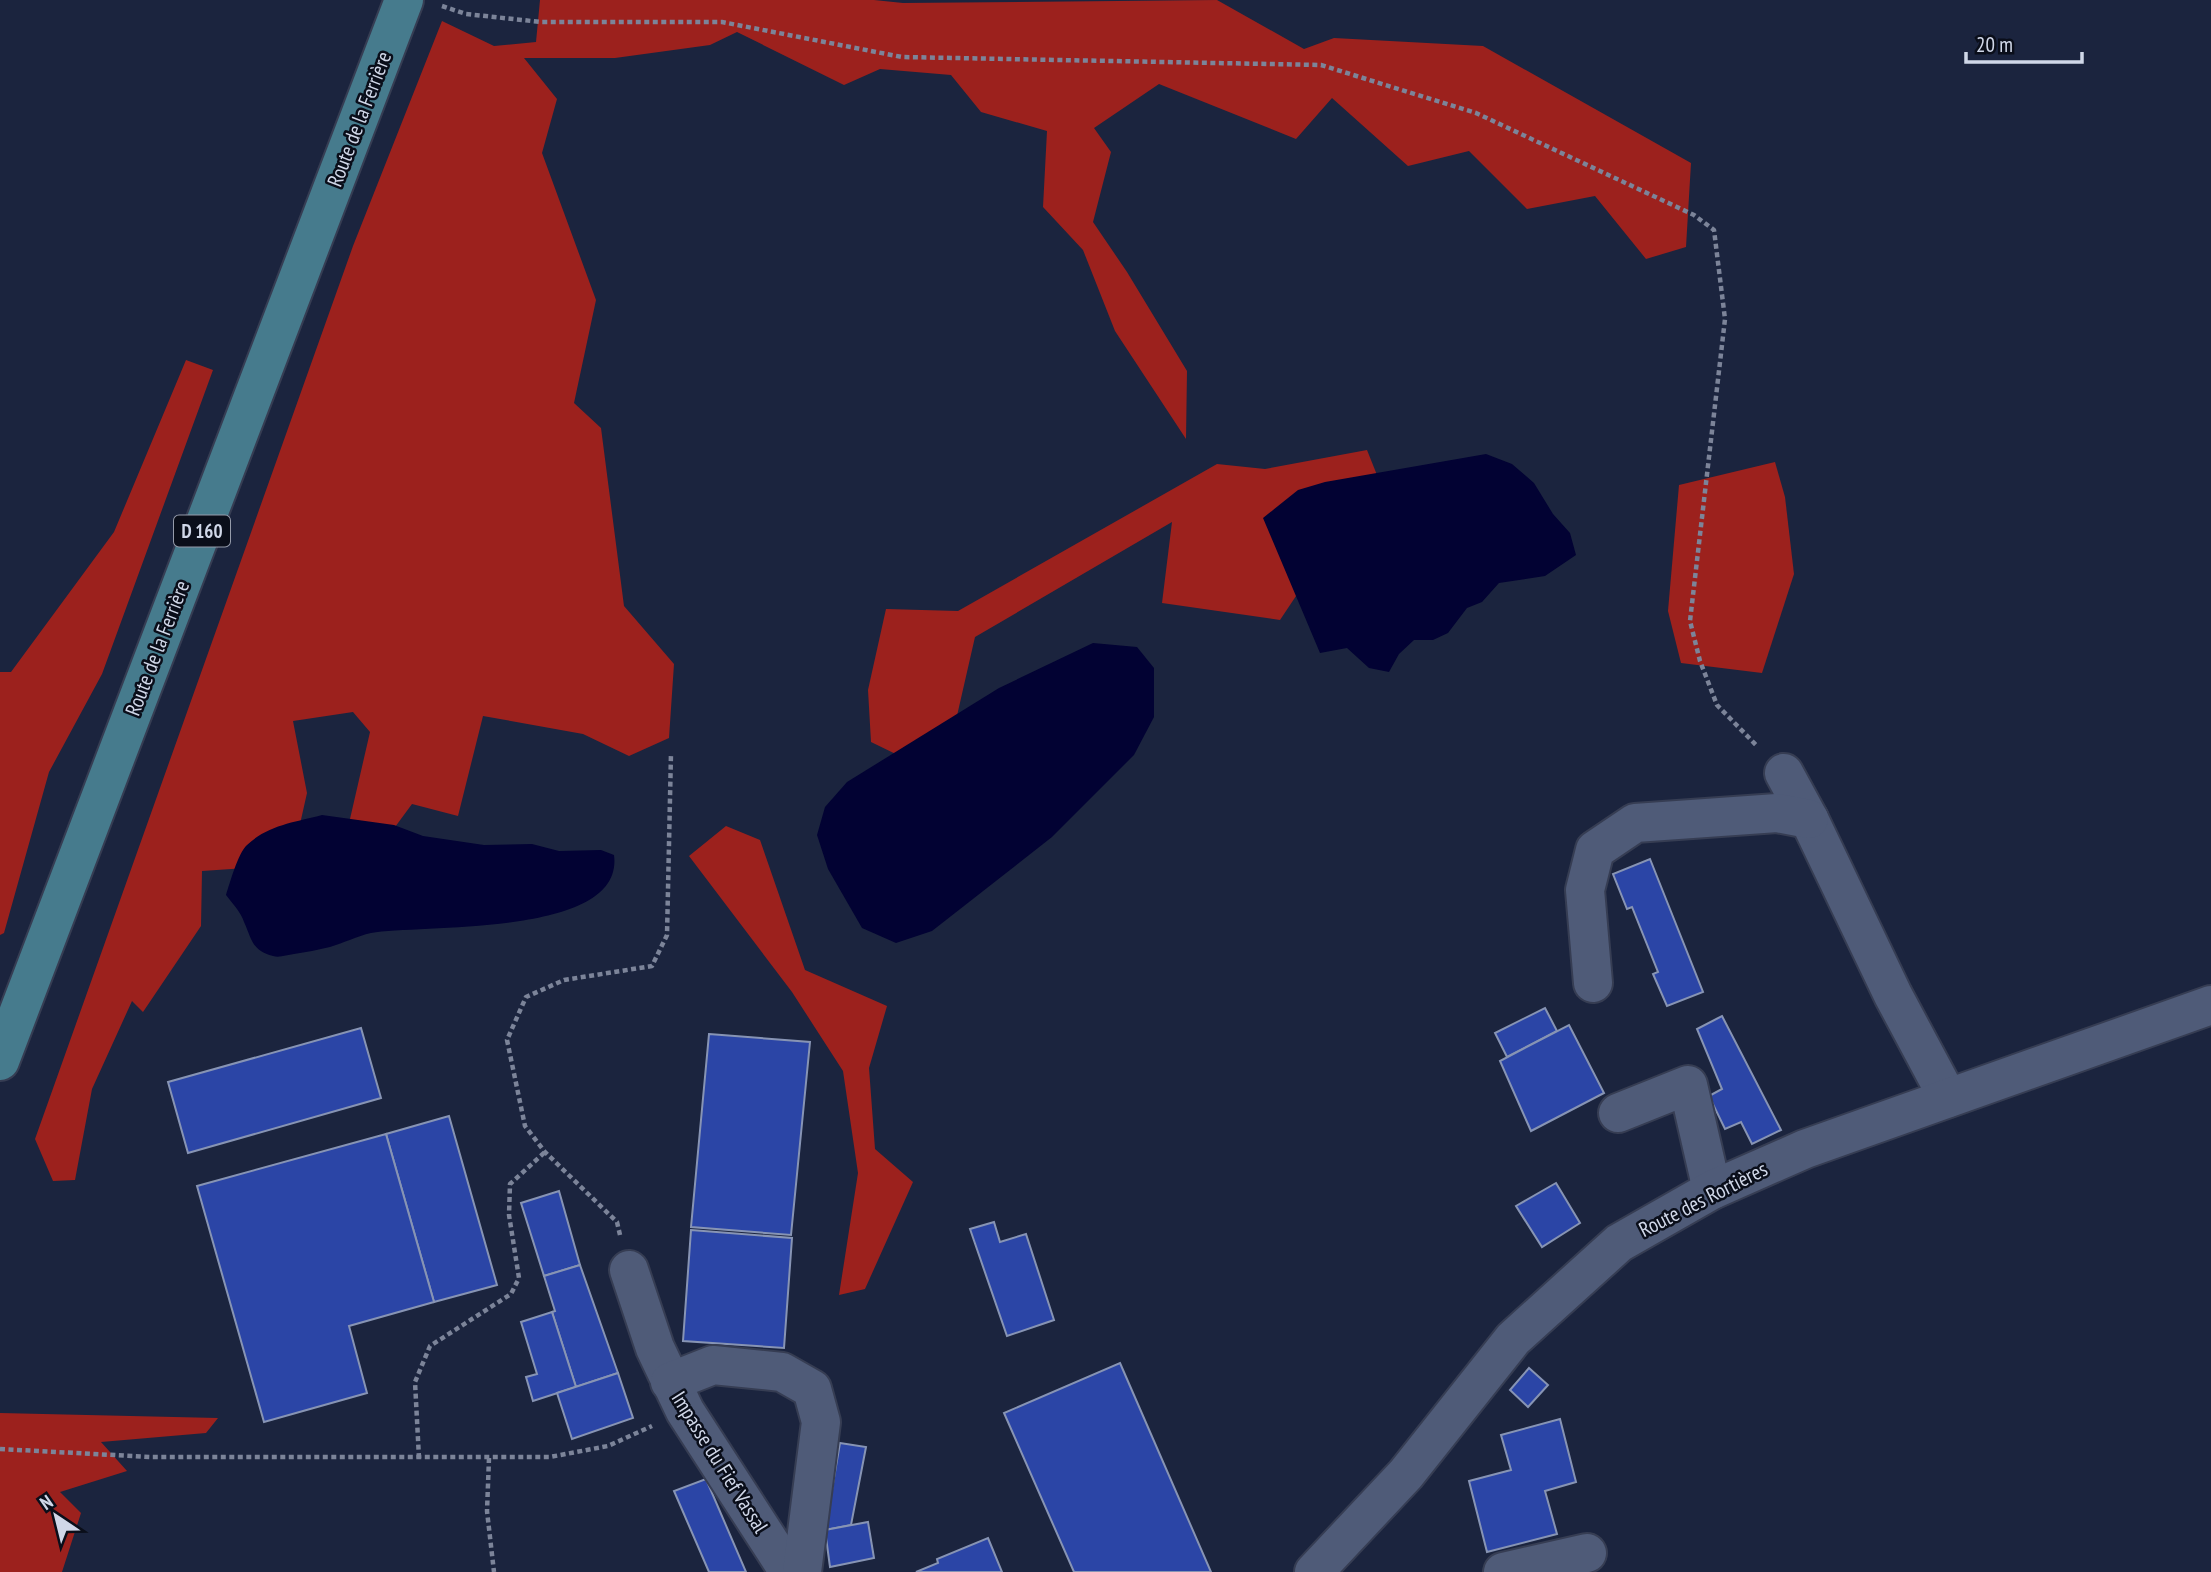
<svg xmlns="http://www.w3.org/2000/svg" width="2211" height="1572" font-family="'PT Sans Narrow',sans-serif">
	<style>
		.forest { fill: #9c211d }
		.water { fill: #020233 }
		.building { fill: #2b45a6; stroke: #8794b4; stroke-width: 2 }
		.lines { fill: none; stroke-linecap: round; stroke-linejoin: round }
		.minor-casing { stroke: #363d53; stroke-width: 42 }
		.major-casing { stroke: #363d53; stroke-width: 42 }
		.path { stroke: #7c8499; stroke-width: 4.5; stroke-dasharray: 5 3.5; stroke-linecap: butt }
		.minor { stroke: #4f5b78; stroke-width: 38 }
		.major { stroke: #467b8d; stroke-width: 38 }
		.labels { text-anchor: middle; dominant-baseline: central; stroke-width: 5; stroke-linejoin: round; paint-order: stroke }
		.shield { fill: #0a0e1a; stroke: #959baa; stroke-width: 2 }
		.shield-label { font-size: 19px; font-weight: bold; fill: #d0d7e8 }
		.street-label { font-size: 21px; fill: #d0d7e8; stroke: #0a0e1a }
	</style>
	<rect width="100%" height="100%" fill="#1b243e"/>
	<g class="forest">
		<polygon points="540,0 874,0 903,3 1217,0 1304,49 1334,38 1483,46 1691,163 1686,247 1646,259 1595,196 1527,209 1469,151 1408,166 1332,98 1296,139 1159,84 1094,128 1111,152 1093,222 1127,272 1187,371 1186,439 1115,331 1083,250 1043,207 1047,131 981,112 951,75 880,69 844,85 737,32 710,45 615,58 524,58 557,99 542,153 596,300 574,403 601,428 624,606 674,664 669,738 629,756 583,734 483,716 458,816 412,804 370,861 344,845 370,732 353,712 293,721 307,793 298,833 246,868 202,871 201,926 143,1012 132,1001 92,1089 75,1180 53,1181 35,1139 353,246 442,21 494,46 536,42"/>
		<polygon points="186,360 213,370 102,674 49,772 4,933 0,935 0,672 11,672 114,532"/>
		<polygon points="1367,450 1383,490 1312,572 1280,620 1162,603 1172,522 975,637 943,777 871,742 868,690 886,609 958,611 1217,464 1265,469"/>
		<polygon points="1775,462 1785,497 1794,574 1762,673 1681,663 1668,611 1679,485"/>
		<polygon points="726,826 760,840 805,970 887,1006 869,1068 875,1149 913,1182 865,1289 839,1295 858,1173 843,1071 792,992 689,856"/>
		<polygon points="0,1413 218,1418 206,1433 101,1442 127,1471 60,1492 81,1513 62,1572 0,1572"/>
	</g>
	<g class="water">
		<polygon points="1486,454 1512,464 1534,483 1553,514 1570,533 1576,555 1545,576 1499,583 1482,602 1467,608 1448,633 1433,640 1414,640 1399,654 1389,672 1369,668 1347,648 1320,653 1263,518 1298,490 1325,482"/>
		<polygon points="1093,643 1137,647 1154,668 1154,717 1134,755 1052,837 932,931 896,943 862,928 828,869 817,835 825,807 847,782 999,688"/>
		<path d="M322,815L394,825L423,836L484,845L532,844L559,851L601,850L614,855C625,938 421,924 371,933C357,936 344,943 330,947C318,950 306,952 294,954C287,955 279,958 273,956C251,950 252,939 244,922C241,912 232,903 226,895C230,883 238,853 247,845C268,825 296,822 322,815Z"/>
	</g>
	<g class="building">
		<polygon points="1650,859 1703,992 1667,1006 1653,974 1658,972 1632,907 1627,909 1613,874"/>
		<polygon points="1545,1008 1557,1031 1507,1057 1495,1033"/>
		<polygon points="1722,1016 1781,1130 1752,1144 1741,1122 1725,1129 1709,1096 1722,1089 1697,1029"/>
		<polygon points="1569,1025 1604,1093 1531,1131 1500,1061"/>
		<polygon points="361,1028 381,1098 188,1153 168,1082"/>
		<polygon points="709,1034 810,1042 791,1235 691,1227"/>
		<polygon points="449,1116 497,1285 434,1302 386,1134"/>
		<polygon points="386,1134 434,1302 349,1326 367,1393 264,1422 197,1186"/>
		<polygon points="1556,1183 1580,1223 1542,1247 1516,1206"/>
		<polygon points="559,1191 580,1265 544,1276 521,1203"/>
		<polygon points="994,1222 1000,1242 1026,1234 1054,1320 1007,1336 970,1229"/>
		<polygon points="691,1230 792,1238 784,1348 683,1341"/>
		<polygon points="580,1265 618,1373 576,1387 552,1312 555,1311 544,1276"/>
		<polygon points="552,1312 576,1387 533,1401 526,1377 537,1374 521,1322"/>
		<polygon points="1120,1363 1211,1572 1074,1572 1004,1413"/>
		<polygon points="1529,1368 1548,1385 1528,1407 1510,1390"/>
		<polygon points="618,1373 633,1418 572,1439 557,1393"/>
		<polygon points="1560,1419 1576,1482 1545,1491 1557,1534 1487,1552 1469,1481 1511,1470 1501,1435"/>
		<polygon points="840,1443 866,1447 851,1525 825,1530"/>
		<polygon points="706,1479 746,1572 709,1572 674,1491"/>
		<polygon points="868,1522 874,1558 830,1567 825,1530"/>
		<polygon points="988,1538 1002,1572 916,1572 938,1563 937,1559"/>
	</g>
	<g class="lines">
		<defs>
			<g id="minor">
				<polyline points="1784,773 1809,819 1893,995 1948,1098"/>
				<polyline points="1593,983 1585,890 1595,850 1635,823 1777,813 1809,819"/>
				<polyline points="1618,1113 1688,1085 1712,1190"/>
				<polyline points="629,1270 655,1348 685,1411 789,1572"/>
				<polyline points="670,1382 713,1365 782,1372 812,1389 821,1422 802,1572"/>
				<polyline points="1314,1572 1406,1474 1513,1339 1619,1243 1712,1190 1805,1149 2211,1005"/>
				<polyline points="1503,1572 1587,1553"/>
			</g>
			<polyline id="major" points="0,1061 404,0"/>
		</defs>
		<use href="#minor" class="minor-casing"/>
		<use href="#major" class="major-casing"/>
		<g class="path">
			<polyline points="442,6 466,14 541,22 722,22 902,57 1321,65 1476,113 1694,215 1714,230 1725,319 1690,621 1700,661 1717,705 1758,747"/>
			<polyline points="620,1235 617,1222 545,1152 525,1126 507,1040 526,997 564,980 652,966 667,935 671,753"/>
			<polyline points="0,1449 151,1457 550,1457 608,1446 652,1426"/>
			<polyline points="419,1458 415,1382 430,1346 511,1294 519,1278 509,1215 510,1184 545,1152"/>
			<polyline points="489,1458 487,1511 494,1572"/>
		</g>
		<use href="#minor" class="minor"/>
		<use href="#major" class="major"/>
	</g>
	<g class="labels">
		<rect class="shield" x="174" y="515.5" width="56" height="31" rx="5"/>
		<g class="shield-label">
			<text x="202" y="531">D 160</text>
		</g>
		<g class="street-label">
			<text transform="translate(359 119) rotate(-69)">Route de la Ferrière</text>
			<text transform="translate(157 648) rotate(-69)">Route de la Ferrière</text>
			<text transform="translate(1703 1199) rotate(-27)">Route des Rortières</text>
			<text transform="translate(720 1462) rotate(58)">Impasse du Fief Vassal</text>
		</g>
	</g>
	<g transform="translate(56 1516) rotate(325)" stroke="#0a0e1a" stroke-width="5" paint-order="stroke">
	<path d="M0-5L12 26L0 18L-12 26Z" fill="#d0d7e8"/>
	<text y="-10" font-size="19" font-weight="bold" text-anchor="middle" fill="#d0d7e8">N</text>
	</g>
	<path d="M1966 52v10h116v-10" fill="none" stroke="#d0d7e8" stroke-width="3.5"/>
	<text x="1976" y="52" font-size="21" fill="#d0d7e8" stroke="#0a0e1a" stroke-width="5" paint-order="stroke">20 m</text>
</svg>
